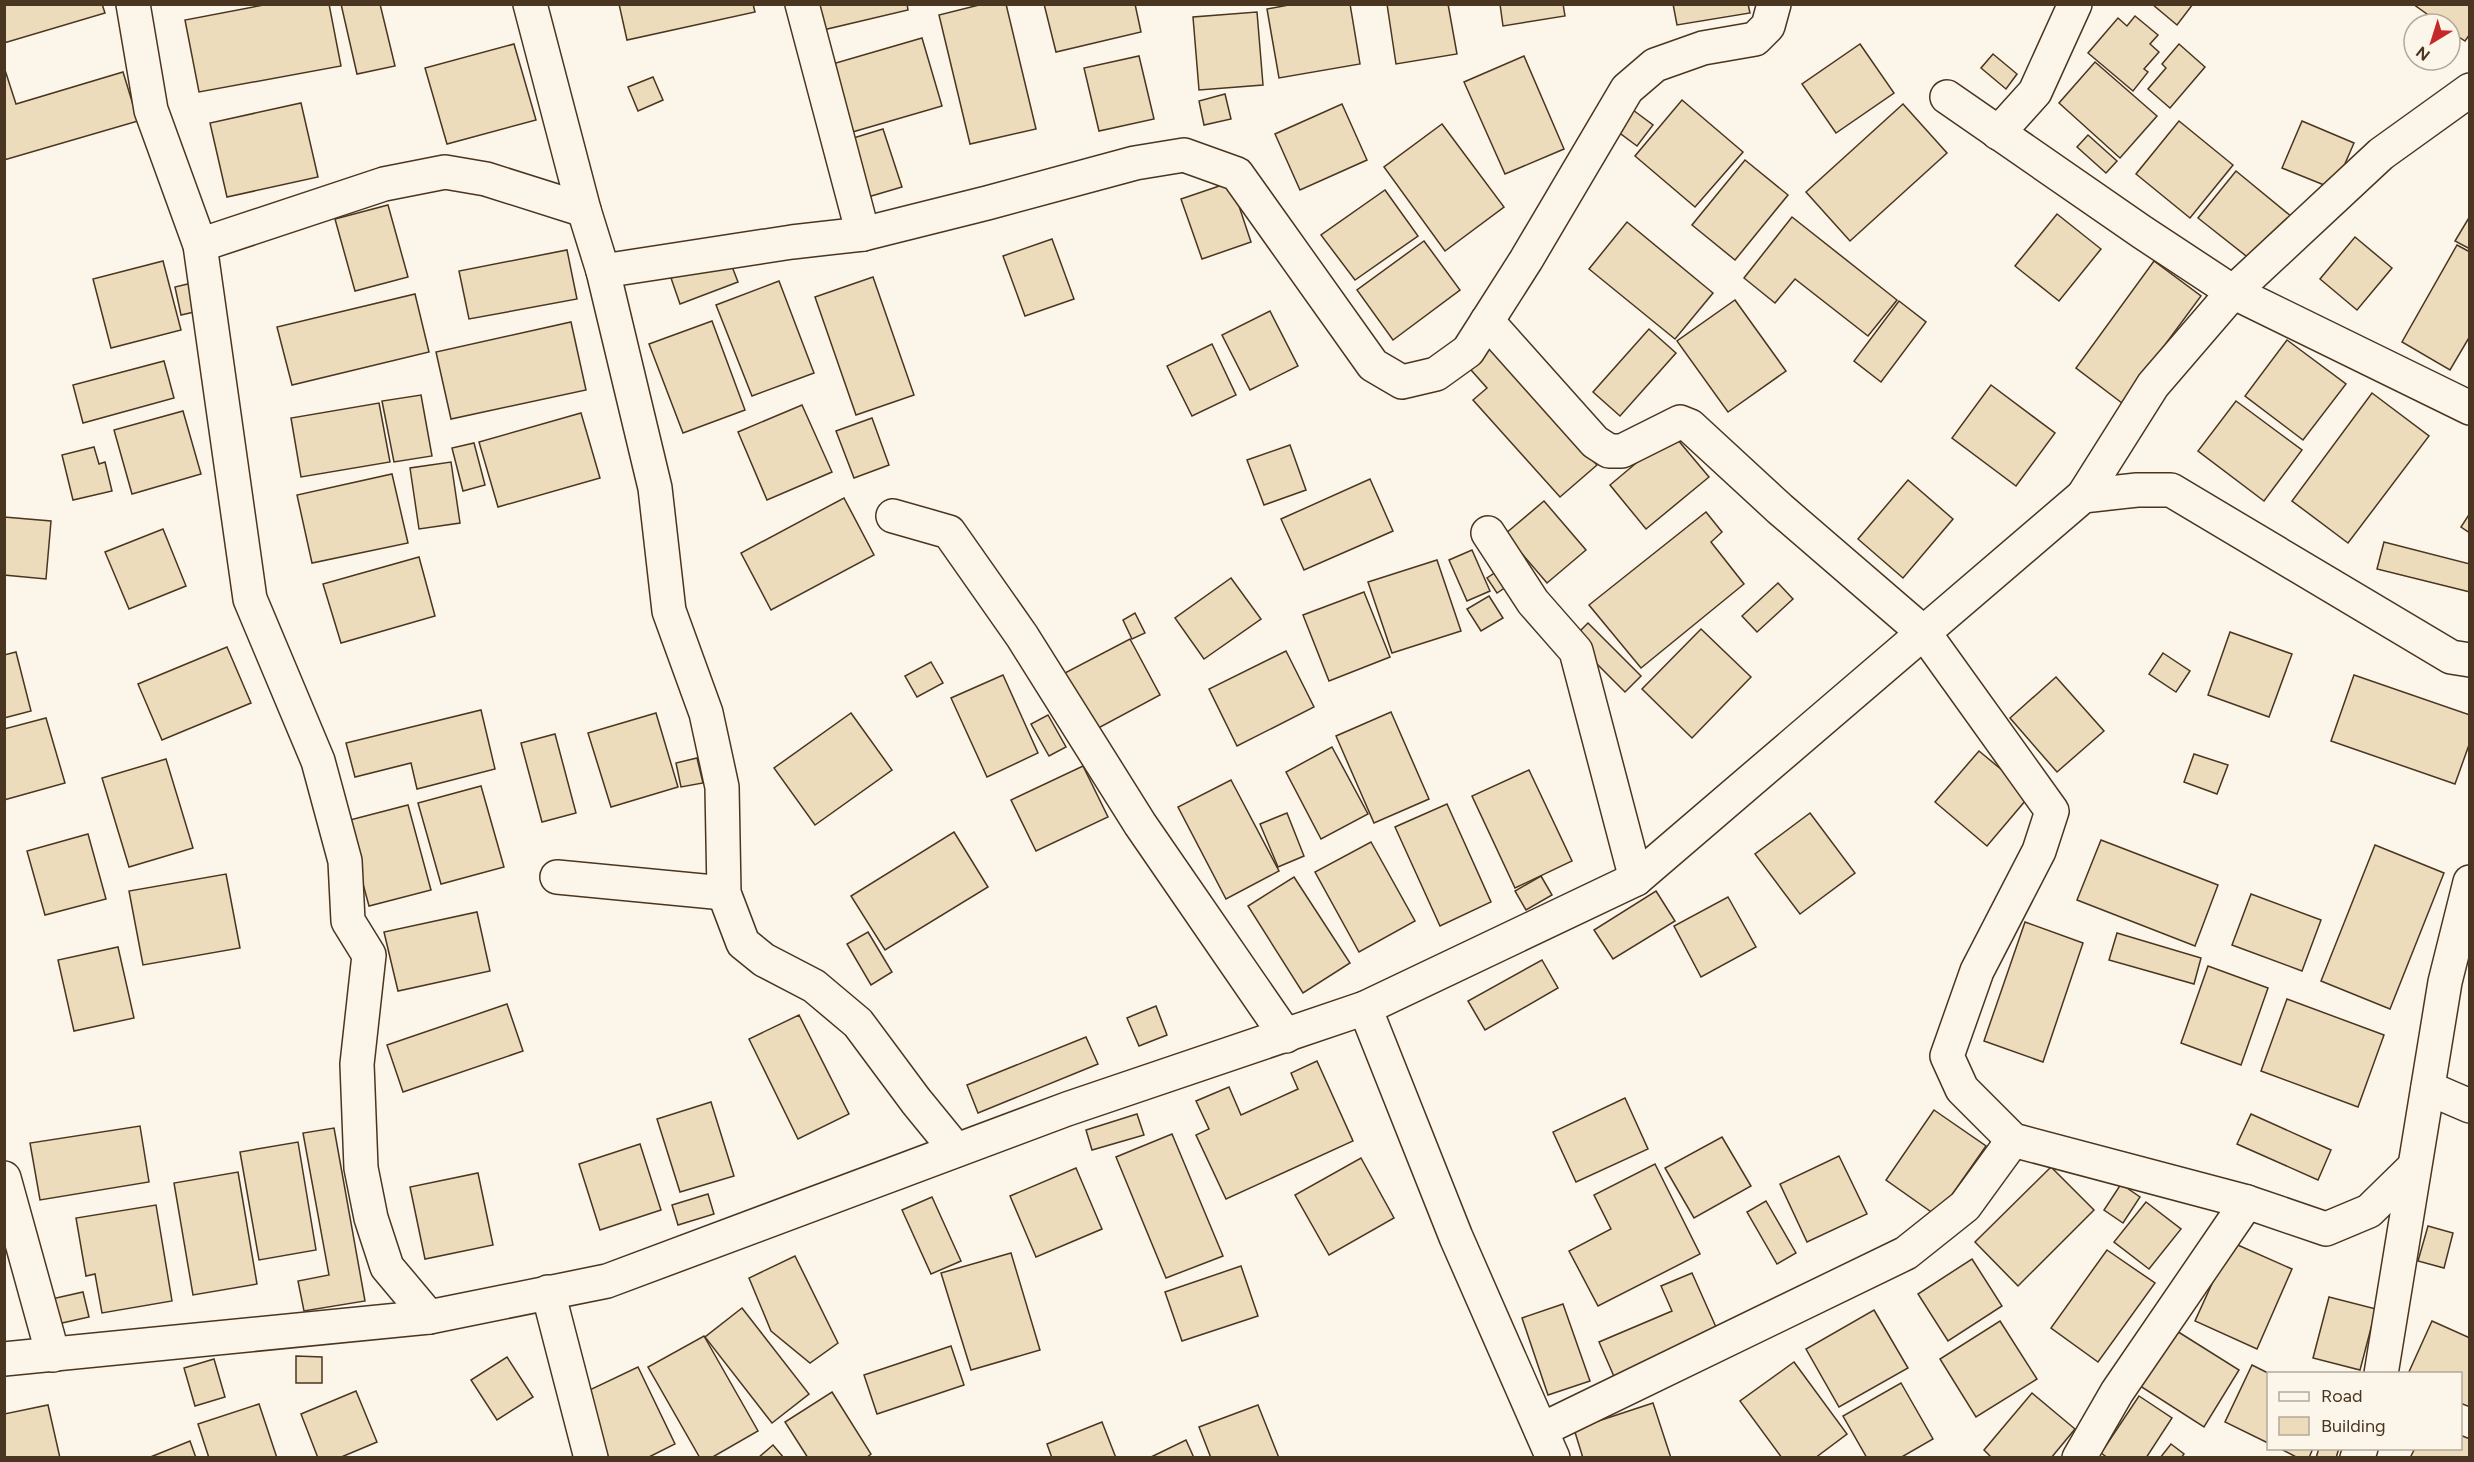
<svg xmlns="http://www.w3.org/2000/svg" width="2474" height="1462" font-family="Figtree,sans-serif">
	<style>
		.building { fill: #ecdcbc; stroke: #4a3520; stroke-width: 1.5 }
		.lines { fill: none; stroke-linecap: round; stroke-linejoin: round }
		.street-casing { stroke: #4a3520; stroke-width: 36 }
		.street { stroke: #fbf6e9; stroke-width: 33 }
	</style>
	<rect width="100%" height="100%" fill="#fbf6e9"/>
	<g class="building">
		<polygon points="4,4 102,4 105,13 4,43"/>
		<polygon points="269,4 329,4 341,66 199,92 185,20"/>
		<polygon points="341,4 380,4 395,66 357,74"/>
		<polygon points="619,4 753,4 755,12 627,40"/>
		<polygon points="817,4 907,4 908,10 823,30"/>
		<polygon points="983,4 1006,4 1036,129 970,144 939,15"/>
		<polygon points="1044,4 1135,4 1141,32 1056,52"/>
		<polygon points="1294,4 1350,4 1360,64 1279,78 1267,9"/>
		<polygon points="1387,4 1448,4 1457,54 1396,64"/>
		<polygon points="1500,4 1563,4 1565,16 1503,26"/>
		<polygon points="1673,4 1748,4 1750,13 1677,25"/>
		<polygon points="2152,4 2193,4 2177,25"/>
		<polygon points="2413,4 2470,4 2470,34 2465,41 2450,31 2450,24 2441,24"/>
		<polygon points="1257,12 1263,85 1199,90 1193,17"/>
		<polygon points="2135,16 2158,35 2150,44 2159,52 2144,69 2148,72 2133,91 2088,53 2118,18 2127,26"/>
		<polygon points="922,38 942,106 849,133 829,65"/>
		<polygon points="514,44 536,120 447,144 425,68"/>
		<polygon points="1860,44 1894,93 1836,133 1802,84"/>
		<polygon points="2179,44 2205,67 2170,108 2148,89 2166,68 2162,64"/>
		<polygon points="1993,54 2017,74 2006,89 1981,68"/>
		<polygon points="1139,56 1154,119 1099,131 1084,68"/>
		<polygon points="1524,56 1564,149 1505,174 1464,82"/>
		<polygon points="2095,62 2157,116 2120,158 2059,103"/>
		<polygon points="4,67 16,104 123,72 138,121 4,160"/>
		<polygon points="653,77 663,100 638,111 628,87"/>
		<polygon points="1225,94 1231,119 1204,125 1199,101"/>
		<polygon points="1682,100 1743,152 1695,207 1635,156"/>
		<polygon points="301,103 318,177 227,197 210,123"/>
		<polygon points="1342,104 1367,160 1300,190 1275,134"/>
		<polygon points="1903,104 1947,153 1850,241 1806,192"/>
		<polygon points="1633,110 1653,125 1637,146 1617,131"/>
		<polygon points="2179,121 2233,165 2190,218 2136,174"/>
		<polygon points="2302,121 2354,143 2334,189 2282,168"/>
		<polygon points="1442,124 1504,207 1445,251 1384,167"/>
		<polygon points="883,129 902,187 868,197 850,139"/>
		<polygon points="2088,135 2117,161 2106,173 2077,147"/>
		<polygon points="1745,160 1788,195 1735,260 1692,225"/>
		<polygon points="2236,171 2292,217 2255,263 2198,218"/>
		<polygon points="1231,182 1251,242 1202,259 1181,199"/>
		<polygon points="1385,190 1418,236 1355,280 1321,235"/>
		<polygon points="388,205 408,277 355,291 335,219"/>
		<polygon points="2057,214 2101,249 2059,301 2015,266"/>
		<polygon points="2470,216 2470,249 2455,241"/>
		<polygon points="1792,217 1897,300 1868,336 1795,279 1775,303 1744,278"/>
		<polygon points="1627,222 1713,293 1675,339 1589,269"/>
		<polygon points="2355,237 2392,268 2357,310 2320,279"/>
		<polygon points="1052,239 1074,299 1025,316 1003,256"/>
		<polygon points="1424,241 1460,290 1393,340 1357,290"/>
		<polygon points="2457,245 2470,252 2470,336 2450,370 2402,342"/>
		<polygon points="567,250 577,299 469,319 459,271"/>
		<polygon points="728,256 738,282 680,304 671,278"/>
		<polygon points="163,261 181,330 111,348 93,279"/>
		<polygon points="2154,261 2201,296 2122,403 2076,368"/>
		<polygon points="873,277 914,395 856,415 815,297"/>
		<polygon points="779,281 814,373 752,396 716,305"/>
		<polygon points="196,282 203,310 181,315 175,287"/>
		<polygon points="415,294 429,352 292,385 277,327"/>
		<polygon points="1735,300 1786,371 1728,412 1677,341"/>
		<polygon points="1899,301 1926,322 1881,382 1854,361"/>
		<polygon points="1270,311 1298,366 1250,390 1222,335"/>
		<polygon points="712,321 745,410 683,433 649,344"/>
		<polygon points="571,322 586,390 451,419 436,352"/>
		<polygon points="1649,329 1676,353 1620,416 1593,392"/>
		<polygon points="2287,340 2346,384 2303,440 2245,396"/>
		<polygon points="1485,341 1597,465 1560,497 1473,400 1487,388 1463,361"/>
		<polygon points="1212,344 1236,395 1192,416 1167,366"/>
		<polygon points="164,361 174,398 83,423 73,385"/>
		<polygon points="1991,385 2055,433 2016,486 1952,438"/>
		<polygon points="2372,393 2429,436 2348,543 2292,501"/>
		<polygon points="421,395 432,456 394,462 382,401"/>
		<polygon points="2236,401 2302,450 2264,501 2198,451"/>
		<polygon points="379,403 390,462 301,477 291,418"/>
		<polygon points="802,405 832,472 767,500 738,432"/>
		<polygon points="183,411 201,474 132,494 114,430"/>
		<polygon points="581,413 600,478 498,507 479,442"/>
		<polygon points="872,418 889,465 854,478 836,431"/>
		<polygon points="1672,433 1709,477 1646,529 1610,485"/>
		<polygon points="474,443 485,485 463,491 452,448"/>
		<polygon points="1290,445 1306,490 1264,505 1247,460"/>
		<polygon points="94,447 99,464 105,462 112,491 73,500 62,455"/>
		<polygon points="451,462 460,523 419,529 410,468"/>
		<polygon points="392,474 408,543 312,563 297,495"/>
		<polygon points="1370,479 1393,531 1304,570 1281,519"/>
		<polygon points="1908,480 1953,519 1903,578 1858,539"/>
		<polygon points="844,498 874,555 771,610 741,553"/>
		<polygon points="1544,501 1586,550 1547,583 1505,534"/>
		<polygon points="1706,512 1722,532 1711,542 1744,584 1641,668 1589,605"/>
		<polygon points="2470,513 2470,533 2461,527"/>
		<polygon points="4,517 51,521 46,579 4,575"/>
		<polygon points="163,529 186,586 129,609 105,552"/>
		<polygon points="2384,542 2470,564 2470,592 2377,569"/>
		<polygon points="1472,550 1490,591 1467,601 1449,560"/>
		<polygon points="419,557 435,616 341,643 323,584"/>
		<polygon points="1437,560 1461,631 1392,653 1368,582"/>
		<polygon points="1496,572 1506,587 1497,593 1487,578"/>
		<polygon points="1231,578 1261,619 1204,659 1175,618"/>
		<polygon points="1778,583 1793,599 1757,632 1742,616"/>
		<polygon points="1364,592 1390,657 1329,681 1303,615"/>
		<polygon points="1489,596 1503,618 1481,631 1467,609"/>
		<polygon points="1135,613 1145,633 1132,639 1123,620"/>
		<polygon points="1588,623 1641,676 1625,692 1572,639"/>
		<polygon points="1701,629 1751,677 1692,738 1642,689"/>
		<polygon points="2230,632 2292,654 2269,717 2208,695"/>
		<polygon points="1130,639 1160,695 1091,732 1061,675"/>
		<polygon points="227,647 251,703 162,740 138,684"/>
		<polygon points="1286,651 1314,707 1237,746 1209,689"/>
		<polygon points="16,652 31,711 4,718 4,655"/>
		<polygon points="2163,653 2190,671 2176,692 2149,674"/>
		<polygon points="931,662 943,683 917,697 905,676"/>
		<polygon points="1003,675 1038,753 987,777 951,698"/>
		<polygon points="2354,675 2470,715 2470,742 2455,784 2331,741"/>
		<polygon points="2056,677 2104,731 2057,772 2010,718"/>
		<polygon points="481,710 495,769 417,789 411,763 355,777 346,743"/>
		<polygon points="1391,712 1429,799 1374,823 1336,736"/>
		<polygon points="656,713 678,787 611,807 588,733"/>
		<polygon points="851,713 892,770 815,825 774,768"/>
		<polygon points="1048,715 1066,747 1049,756 1031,724"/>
		<polygon points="46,718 65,783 4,800 4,729"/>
		<polygon points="555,734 576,813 542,822 521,743"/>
		<polygon points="1332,747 1368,814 1321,839 1286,772"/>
		<polygon points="1979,751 2031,794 1987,846 1935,802"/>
		<polygon points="2194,754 2228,765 2217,794 2184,782"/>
		<polygon points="697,758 703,783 681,787 676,763"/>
		<polygon points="166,759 193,848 129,867 102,778"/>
		<polygon points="1083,766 1108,817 1036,851 1011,800"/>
		<polygon points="1529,770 1572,861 1515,888 1472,796"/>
		<polygon points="1231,780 1279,871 1226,899 1178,807"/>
		<polygon points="481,786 504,867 441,884 418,803"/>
		<polygon points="1447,804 1491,902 1440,926 1395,827"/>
		<polygon points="408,805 431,890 369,906 346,821"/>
		<polygon points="1287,813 1304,856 1278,867 1260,824"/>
		<polygon points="1810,813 1855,873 1800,914 1755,854"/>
		<polygon points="954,832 988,887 885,950 851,896"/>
		<polygon points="88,834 106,899 45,915 27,851"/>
		<polygon points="2101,840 2218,885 2195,946 2077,900"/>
		<polygon points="1371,842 1415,921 1359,952 1315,872"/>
		<polygon points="2375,845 2444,873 2390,1009 2321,981"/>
		<polygon points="226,874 240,948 143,965 129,891"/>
		<polygon points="1541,876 1552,895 1526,910 1515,891"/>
		<polygon points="1294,877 1350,963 1303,993 1248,906"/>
		<polygon points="1656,891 1675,921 1613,959 1594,930"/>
		<polygon points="2251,894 2321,920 2302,971 2232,945"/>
		<polygon points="1728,897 1756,947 1701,977 1674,926"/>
		<polygon points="477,912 490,971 398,991 384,932"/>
		<polygon points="2025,922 2083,943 2043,1062 1984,1041"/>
		<polygon points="868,932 892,972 871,985 847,944"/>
		<polygon points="2117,933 2201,958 2194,984 2109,960"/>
		<polygon points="118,947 134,1018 74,1031 58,960"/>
		<polygon points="1542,960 1558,988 1485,1030 1468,1001"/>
		<polygon points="2208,966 2268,988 2241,1065 2181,1043"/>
		<polygon points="2287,999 2384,1035 2358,1107 2261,1071"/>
		<polygon points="507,1004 523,1051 403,1092 387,1045"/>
		<polygon points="1156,1006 1167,1035 1139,1046 1127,1018"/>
		<polygon points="799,1015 849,1114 798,1139 749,1039"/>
		<polygon points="1086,1037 1098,1064 978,1113 967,1085"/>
		<polygon points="1317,1061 1353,1141 1226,1199 1196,1135 1209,1129 1196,1101 1229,1087 1241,1115 1298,1089 1291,1073"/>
		<polygon points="1625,1098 1648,1149 1576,1182 1553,1132"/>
		<polygon points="711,1102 734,1176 680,1192 657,1119"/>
		<polygon points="1934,1110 1986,1146 1937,1216 1886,1180"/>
		<polygon points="1137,1114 1144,1135 1092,1150 1086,1130"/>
		<polygon points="2251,1114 2331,1150 2318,1180 2237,1144"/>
		<polygon points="140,1126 149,1182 40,1200 30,1143"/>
		<polygon points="334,1128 365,1301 304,1311 298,1281 329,1275 303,1133"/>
		<polygon points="1172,1134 1223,1256 1166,1278 1116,1157"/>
		<polygon points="1722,1137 1751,1186 1694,1218 1665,1168"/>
		<polygon points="298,1142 316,1250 259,1260 240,1152"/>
		<polygon points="640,1144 661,1210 600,1230 579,1164"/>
		<polygon points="1839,1156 1867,1214 1807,1242 1780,1184"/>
		<polygon points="1361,1158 1394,1218 1329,1255 1295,1195"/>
		<polygon points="1655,1164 1700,1254 1598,1306 1569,1251 1611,1229 1594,1195"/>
		<polygon points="2051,1167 2094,1210 2018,1286 1975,1242"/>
		<polygon points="1076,1168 1102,1229 1036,1257 1010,1196"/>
		<polygon points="238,1172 257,1284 193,1295 174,1183"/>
		<polygon points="478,1173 493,1245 425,1259 410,1187"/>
		<polygon points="2121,1184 2140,1197 2123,1223 2104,1210"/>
		<polygon points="708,1194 714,1214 678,1225 672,1205"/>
		<polygon points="932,1197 961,1261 931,1274 902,1210"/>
		<polygon points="1766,1201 1796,1253 1777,1264 1747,1212"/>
		<polygon points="2146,1202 2181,1229 2149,1269 2114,1242"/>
		<polygon points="156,1205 172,1301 102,1313 95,1274 86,1276 76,1218"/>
		<polygon points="2428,1226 2453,1233 2444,1268 2418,1261"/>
		<polygon points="2231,1242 2292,1269 2257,1349 2195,1321"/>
		<polygon points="2107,1250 2155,1283 2098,1362 2051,1328"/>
		<polygon points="1011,1253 1040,1350 971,1370 941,1273"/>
		<polygon points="795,1256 838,1343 810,1363 771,1331 749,1278"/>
		<polygon points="1972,1259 2002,1306 1948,1341 1918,1294"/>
		<polygon points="1241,1266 1258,1316 1182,1341 1165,1292"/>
		<polygon points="1692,1273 1720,1336 1616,1381 1599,1342 1672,1311 1661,1286"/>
		<polygon points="83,1292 89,1317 53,1325 47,1300"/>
		<polygon points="2329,1297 2376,1309 2360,1370 2313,1358"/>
		<polygon points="1563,1304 1590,1381 1548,1395 1522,1318"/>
		<polygon points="742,1308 809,1394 772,1423 705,1337"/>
		<polygon points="1874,1310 1908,1368 1839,1407 1806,1349"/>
		<polygon points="2000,1321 2037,1379 1976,1417 1940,1359"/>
		<polygon points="2432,1321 2470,1338 2470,1407 2460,1403 2460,1374 2408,1374"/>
		<polygon points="2172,1328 2239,1370 2204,1427 2137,1384"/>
		<polygon points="704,1336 758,1431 711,1458 700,1458 648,1367"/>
		<polygon points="951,1346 964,1385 877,1414 864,1375"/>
		<polygon points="296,1356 322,1357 322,1383 296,1383"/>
		<polygon points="507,1357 533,1397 497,1420 471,1380"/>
		<polygon points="214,1359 225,1397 195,1406 184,1368"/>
		<polygon points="1794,1362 1847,1434 1815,1458 1782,1458 1740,1401"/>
		<polygon points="2252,1365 2270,1374 2268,1443 2225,1422"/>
		<polygon points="638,1367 675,1444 647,1458 609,1458 579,1395"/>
		<polygon points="1901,1383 1933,1439 1900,1458 1867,1458 1843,1416"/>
		<polygon points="356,1391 377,1442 339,1458 318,1458 301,1414"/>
		<polygon points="832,1392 871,1454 866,1458 808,1458 785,1422"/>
		<polygon points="2032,1393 2075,1429 2051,1458 1992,1458 1984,1450"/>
		<polygon points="2139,1396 2172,1418 2146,1458 2108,1458 2101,1453"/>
		<polygon points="1653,1403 1671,1458 1583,1458 1574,1429"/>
		<polygon points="259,1404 277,1458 209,1458 198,1424"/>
		<polygon points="48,1405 60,1458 4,1458 4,1414"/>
		<polygon points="1258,1405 1279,1458 1211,1458 1199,1427"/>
		<polygon points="1102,1422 1116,1458 1052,1458 1047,1444"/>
		<polygon points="2460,1435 2470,1439 2470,1458 2410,1458 2414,1450 2411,1448 2460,1448"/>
		<polygon points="1186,1440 1194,1458 1149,1458"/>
		<polygon points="190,1441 196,1458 148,1458"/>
		<polygon points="2171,1444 2184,1454 2181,1458 2160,1458"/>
		<polygon points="773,1445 784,1458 758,1458"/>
		<polygon points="2279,1448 2313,1448 2309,1458 2298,1458"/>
		<polygon points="2319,1448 2339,1448 2336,1458 2316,1458"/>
	</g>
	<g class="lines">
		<defs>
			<g id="street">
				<polyline points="133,4 151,110 200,245 250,599 318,761 345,861 348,921 369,955 357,1064 361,1168 371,1218 387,1267 429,1317"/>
				<polyline points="530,4 584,210 603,271 655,488 669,611 706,713 722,787 724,893 743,943 764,960 814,986 858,1023 916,1101 956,1150"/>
				<polyline points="802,4 863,234"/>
				<polyline points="1947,97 2142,232 2233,292 2470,408"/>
				<polyline points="1998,133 2035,92 2075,4"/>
				<polyline points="200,245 384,184 445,172 486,179 584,210"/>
				<polyline points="603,271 792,242 863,234 987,203 1135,163 1184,155 1237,174 1373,365 1402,382 1436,374 1468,351 1526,260 1627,89 1655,65 1703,48 1755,39 1768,26 1774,4"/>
				<polyline points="1487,321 1595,442 1609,451 1622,451 1680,422 1690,426 1780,509 1925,634 2052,811 2039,851 1977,971 1947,1056 1962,1089 2013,1140 2247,1202 2326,1229 2369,1211 2414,1167"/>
				<polyline points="2083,496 2153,385 2233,292 2381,154 2470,90"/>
				<polyline points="893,516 949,532 1022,636 1140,824 1286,1036"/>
				<polyline points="1488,533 1533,602 1576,651 1636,879"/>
				<polyline points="557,877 724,893"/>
				<polyline points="1365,1008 1456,1237 1553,1458"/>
				<polyline points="2428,1088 2470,1106"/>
				<polyline points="4,1178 53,1355"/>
				<polyline points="548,1292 591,1458"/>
				<polyline points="4,1359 429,1317 607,1281 1067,1109 1365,1008 1636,879 2083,496 2137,490 2171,490 2451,657 2470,660"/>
				<polyline points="2381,1374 2445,982 2470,882"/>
				<polyline points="1541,1430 1906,1253 1965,1206 2013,1140"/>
				<polyline points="2079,1458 2117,1392 2247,1202"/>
				<polyline points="2357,1458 2361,1448"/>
			</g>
		</defs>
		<use href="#street" class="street-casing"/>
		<use href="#street" class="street"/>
	</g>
	<rect width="2474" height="1462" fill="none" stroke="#4a3520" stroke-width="12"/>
	<rect x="2267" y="1372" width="195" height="78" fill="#fbf6e9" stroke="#b4a999" stroke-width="1.5"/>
	<rect x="2279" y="1392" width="30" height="9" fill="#fbf6e9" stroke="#b4a999" stroke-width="1.5"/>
	<text x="2321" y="1402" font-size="18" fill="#4a3520">Road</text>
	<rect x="2279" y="1417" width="30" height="18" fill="#ecdcbc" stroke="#b4a999" stroke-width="1.5"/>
	<text x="2321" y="1432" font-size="18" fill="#4a3520">Building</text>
	<g transform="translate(2432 42) rotate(218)"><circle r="28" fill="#fbf6e9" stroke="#b4a999" stroke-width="1.5"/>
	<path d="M0-4.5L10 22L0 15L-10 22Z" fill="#c62828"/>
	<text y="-9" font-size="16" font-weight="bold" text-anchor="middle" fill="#4a3520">N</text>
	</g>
</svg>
